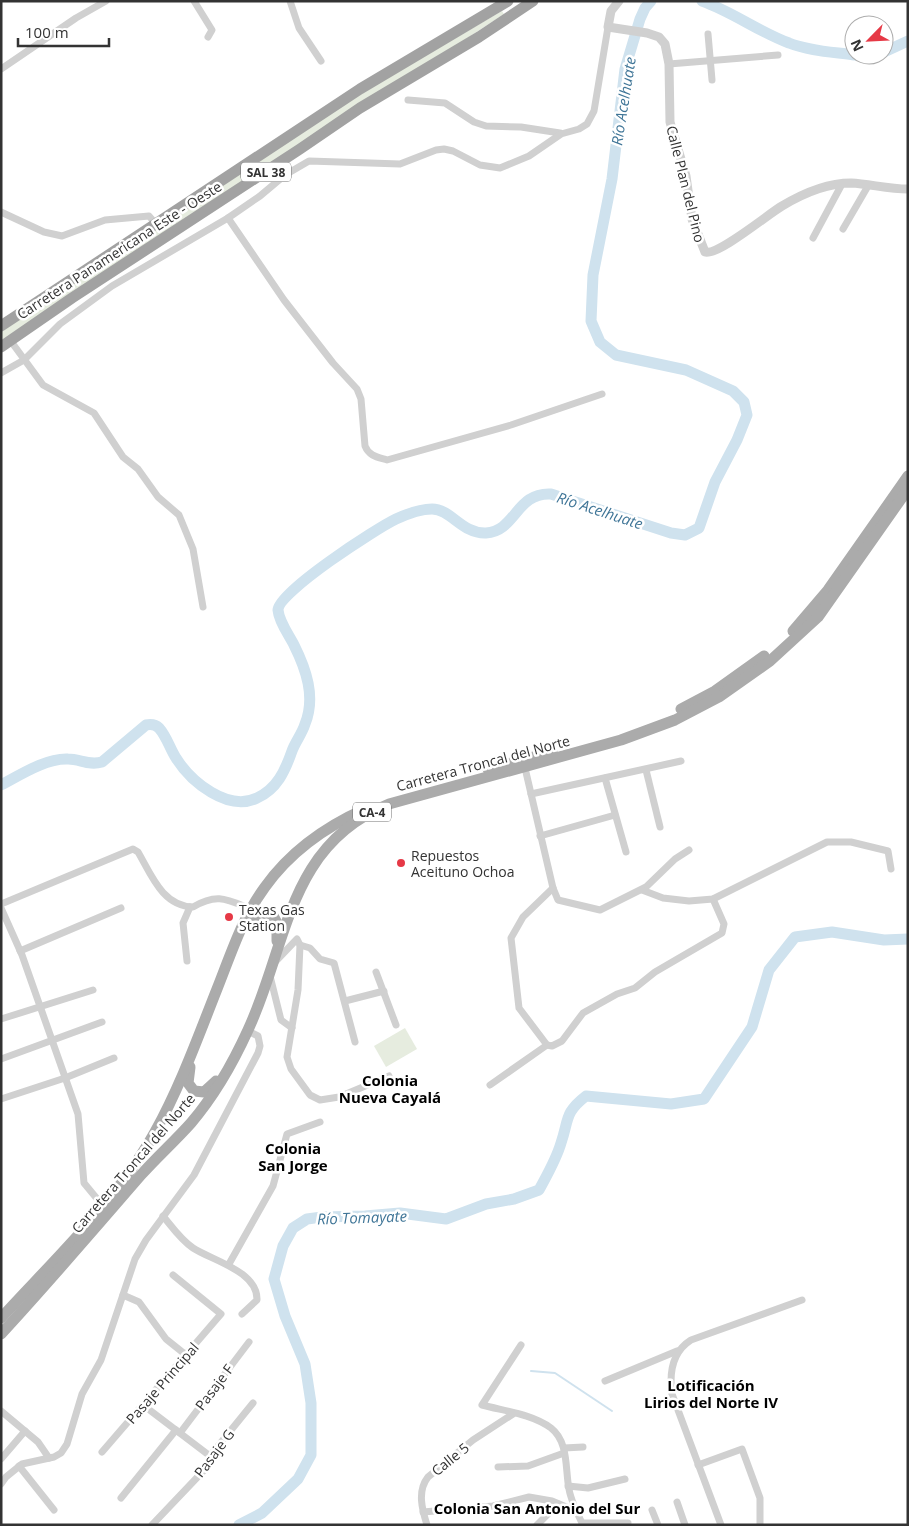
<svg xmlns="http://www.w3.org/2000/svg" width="909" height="1526" font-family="'Open Sans',sans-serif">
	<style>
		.green { fill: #e6ecdf }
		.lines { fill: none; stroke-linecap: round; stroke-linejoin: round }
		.stream { stroke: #cfe2ee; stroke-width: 2 }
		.river { stroke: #cfe2ee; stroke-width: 11 }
		.minor { stroke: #d0d0d0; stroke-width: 7 }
		.tertiary { stroke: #d0d0d0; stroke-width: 9 }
		.primary { stroke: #ababab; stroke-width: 11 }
		.trunk { stroke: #a2a2a2; stroke-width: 11 }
		.poi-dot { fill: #e63946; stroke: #fff; stroke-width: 2 }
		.labels { text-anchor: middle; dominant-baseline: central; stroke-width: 5; stroke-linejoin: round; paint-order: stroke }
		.shield { fill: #fff; stroke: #707070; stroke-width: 1 }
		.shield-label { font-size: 12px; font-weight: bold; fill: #333 }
		.street-label { font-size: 14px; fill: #333; stroke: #fff }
		.poi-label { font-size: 14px; fill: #333; stroke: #fff; text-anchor: start }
		.water-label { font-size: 15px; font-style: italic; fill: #3f7597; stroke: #fff }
		.neighbourhood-label { font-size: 15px; font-weight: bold; fill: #000; stroke: #fff }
	</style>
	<rect width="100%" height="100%" fill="#fff"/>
	<g class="green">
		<polygon points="502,11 504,14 1,343 1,332 32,309 344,103"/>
		<polygon points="405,1028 417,1049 386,1067 374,1046"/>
	</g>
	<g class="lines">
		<polyline class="stream" points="531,1371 555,1373 612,1411"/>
		<g class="river">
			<path d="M702,1C733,12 759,32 789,43C809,51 833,52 854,55"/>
			<polyline points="884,52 908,41"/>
			<polyline points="857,55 874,55"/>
			<path d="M1,785C20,775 46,758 68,759C80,759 89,766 102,762L146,725C151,724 155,724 159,728C167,737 170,749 176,758C191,782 228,812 257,798C277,789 285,771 292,751C295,742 302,734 305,724C316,697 306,669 294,645C289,635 279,622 278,610C278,592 377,528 396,519C407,514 420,509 432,509C451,509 462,534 486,533C516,531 516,492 551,494L671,533L685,535L699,528L715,482L737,440L747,415L744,402L733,391L686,370L616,355L600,342L591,321L593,275L612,179L625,69L640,19L645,8L651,1"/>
			<path d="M239,1525L262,1513L298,1479L311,1455V1403L305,1364L285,1316L274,1279L283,1246L293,1228L307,1219L322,1217L365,1216L400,1213L446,1219L486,1204L514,1199L539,1190C547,1175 556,1160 561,1143C569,1120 564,1113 586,1096L671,1104L704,1099L752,1027L769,970L795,937L832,932L884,940L908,939"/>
		</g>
		<g class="minor">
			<polyline points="194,1 212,30 208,37"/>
			<polyline points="290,1 299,28 321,61"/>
			<polyline points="708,34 712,80"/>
			<polyline points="669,64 778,55"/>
			<polyline points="1,69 76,18 106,1"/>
			<polyline points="408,100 445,103 474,122 486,126 521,127 560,133"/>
			<polyline points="1,212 44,232 62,236 105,220 149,216 156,224"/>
			<path d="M228,218L284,300L333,363L357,389L361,399L365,446C369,456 377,457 387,460L511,425L602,394"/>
			<polyline points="843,229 868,186"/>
			<polyline points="813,238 842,184"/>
			<polyline points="10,340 43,385 94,413 123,457 138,469 158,497 179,515 193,549 203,607"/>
			<polyline points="1,373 24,360 60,324 112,286 228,218 260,196 285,175 309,161 400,164 436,150 444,149 453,151 480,165 500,168 529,156 561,134 579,129 587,124 594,111 608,27"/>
			<polyline points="525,768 553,888 558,900 600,910 646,887 675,859 689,850"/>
			<polyline points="646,770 660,827"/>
			<polyline points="605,778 626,852"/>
			<polyline points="531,794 681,761"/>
			<polyline points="540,836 615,815"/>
			<polyline points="553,888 523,917 511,938 519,1008 547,1045 552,1046 562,1041 583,1013 617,994 635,988 655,972 722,933 724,924 713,899"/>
			<polyline points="642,890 663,898 689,901 713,899 827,842 851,842 888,851 891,869"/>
			<path d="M1,904L133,849L138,852C151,874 162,906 193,907C217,893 226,899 251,909"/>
			<polyline points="1,908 22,955 78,1114 84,1183 103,1206"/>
			<polyline points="300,945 310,948 320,959 334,963 355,1042"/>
			<polyline points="20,951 121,908"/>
			<polyline points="187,961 183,923 190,907"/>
			<polyline points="275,962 297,939 300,945 298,990 287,1057 291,1069 310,1095 320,1100 339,1097 389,1076"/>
			<polyline points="376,972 396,1025"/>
			<polyline points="270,976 281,1020 292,1028"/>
			<polyline points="345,1001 384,991"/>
			<polyline points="1,1019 93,990"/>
			<polyline points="1,1059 102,1022"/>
			<polyline points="490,1085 547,1045"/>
			<polyline points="1,1099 65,1078 114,1058"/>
			<path d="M163,1216C172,1227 181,1240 193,1248C211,1260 258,1271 257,1300L242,1314"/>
			<polyline points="229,1264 273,1186 287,1134 320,1122"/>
			<polyline points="123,1295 139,1302 166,1339 186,1355"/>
			<path d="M521,1345L482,1405C504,1411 532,1414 551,1428C569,1442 565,1469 569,1489C571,1501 577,1513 583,1525"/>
			<polyline points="605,1381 677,1351"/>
			<polyline points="143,1405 210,1456"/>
			<polyline points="1,1411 38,1442 49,1458"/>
			<polyline points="180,1433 249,1342"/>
			<polyline points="564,1448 583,1447"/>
			<polyline points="102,1452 221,1314 173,1275"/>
			<polyline points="1,1459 25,1431"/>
			<polyline points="698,1465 742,1449 760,1498 760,1525"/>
			<polyline points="19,1466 54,1510"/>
			<polyline points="498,1467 528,1466 564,1453"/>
			<polyline points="1,1484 6,1477 22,1464 54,1457 61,1453 67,1444 82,1394 101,1360 135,1259 146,1240 194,1175 258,1053 260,1046 258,1036 248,1031"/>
			<polyline points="568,1486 588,1488 625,1479"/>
			<polyline points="121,1498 176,1430"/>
			<polyline points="677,1502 685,1525"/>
			<polyline points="652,1510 658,1525"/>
			<polyline points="423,1512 493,1506 529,1497 552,1501 576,1511"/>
			<polyline points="582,1523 628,1523"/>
			<polyline points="152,1525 209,1465 210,1456 253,1403"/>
			<path d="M427,1525C422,1509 417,1491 428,1477L473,1440L513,1414"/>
			<polyline points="537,1525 558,1504"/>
			<path d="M721,1525L672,1394C669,1372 672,1352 691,1340L802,1300"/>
		</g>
		<path class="tertiary" d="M619,1L611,11L608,27L647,33L659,37L665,44L669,64L670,122L686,176L692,219L705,252C718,256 768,214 782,206C802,194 827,183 851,183C870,184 888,189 908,189"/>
		<g class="primary">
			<polyline points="793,631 828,590 908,476"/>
			<polyline points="681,709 715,691 764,656"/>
			<polyline points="488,769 552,752"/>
			<polyline points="247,925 259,913 272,914 277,923 277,941"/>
			<polyline points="190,1067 188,1083 194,1091 204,1092 216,1081"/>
			<path d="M1,1318C55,1259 116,1202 155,1132C180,1087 198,1037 217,989C231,954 242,918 265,887C290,852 327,826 365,809"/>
			<path d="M1,1334C49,1282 95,1228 141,1175C157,1157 175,1141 191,1123C214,1096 233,1063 248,1030C288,944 287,845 389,804L621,740L675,720L719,697L770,661L818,617L908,489"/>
		</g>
		<g class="trunk">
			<polyline points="1,326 360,89 508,1"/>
			<polyline points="1,347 72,298 300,149 360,108 479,37 533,1"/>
		</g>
	</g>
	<g class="poi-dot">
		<circle cx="401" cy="863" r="5"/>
		<circle cx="229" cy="917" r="5"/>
	</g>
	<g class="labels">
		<g class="shield">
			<rect x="241" y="162.5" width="50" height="19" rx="4"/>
			<rect x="353" y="802.5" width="38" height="19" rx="4"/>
		</g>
		<g class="shield-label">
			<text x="266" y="172">SAL 38</text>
			<text x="372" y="812">CA-4</text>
		</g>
		<g class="street-label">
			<text transform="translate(686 184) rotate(76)">Calle Plan del Pino</text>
			<text transform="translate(119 250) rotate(-33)">Carretera Panamericana Este - Oeste</text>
			<text transform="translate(483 763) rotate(-15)">Carretera Troncal del Norte</text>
			<text transform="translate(133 1163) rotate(-49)">Carretera Troncal del Norte</text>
			<text transform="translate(162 1383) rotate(-49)">Pasaje Principal</text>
			<text transform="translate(214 1387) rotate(-53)">Pasaje F</text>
			<text transform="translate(214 1453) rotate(-53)">Pasaje G</text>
			<text transform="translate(450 1459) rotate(-39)">Calle 5</text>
		</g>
		<g class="poi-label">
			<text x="411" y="855">Repuestos<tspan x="411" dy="16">Aceituno Ochoa</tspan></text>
			<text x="239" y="909">Texas Gas<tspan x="239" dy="16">Station</tspan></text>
		</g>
		<g class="water-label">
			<text transform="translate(623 101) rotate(-81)">Río Acelhuate</text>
			<text transform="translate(600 510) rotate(18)">Río Acelhuate</text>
			<text transform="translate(362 1217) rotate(-2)">Río Tomayate</text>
		</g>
		<g class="neighbourhood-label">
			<text x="390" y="1080">Colonia<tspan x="390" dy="17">Nueva Cayalá</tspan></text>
			<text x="293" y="1148">Colonia<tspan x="293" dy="17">San Jorge</tspan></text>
			<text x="711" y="1385">Lotificación<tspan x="711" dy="17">Lirios del Norte IV</tspan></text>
			<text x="537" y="1508">Colonia San Antonio del Sur</text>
		</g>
	</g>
	<rect width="909" height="1526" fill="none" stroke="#333333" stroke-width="5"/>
	<g transform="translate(869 40) rotate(246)"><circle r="24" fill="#ffffff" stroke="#adadad"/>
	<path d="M0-4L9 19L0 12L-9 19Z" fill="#e63946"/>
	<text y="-8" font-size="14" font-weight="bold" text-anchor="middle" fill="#333333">N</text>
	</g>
	<path d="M18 38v8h91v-8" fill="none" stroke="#333333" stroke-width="2.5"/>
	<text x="25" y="38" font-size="15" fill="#333333" stroke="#ffffff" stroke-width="4" paint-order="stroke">100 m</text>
</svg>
